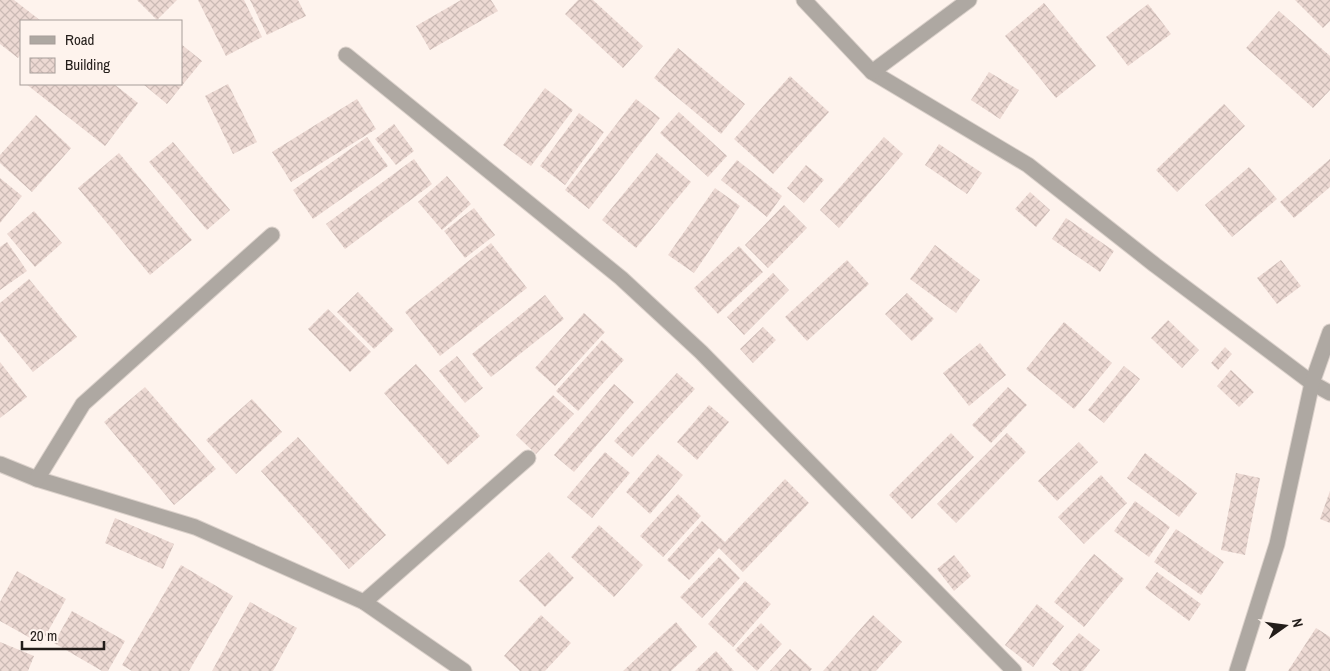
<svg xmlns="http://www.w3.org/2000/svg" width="1330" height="671" font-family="'Archivo Narrow',sans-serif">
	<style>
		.building { fill: url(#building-cross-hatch) }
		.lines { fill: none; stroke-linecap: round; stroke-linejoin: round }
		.minor-casing { stroke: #dbd1cb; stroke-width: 17 }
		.tertiary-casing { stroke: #dbd1cb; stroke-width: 17 }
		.minor { stroke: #aea8a2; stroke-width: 15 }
		.tertiary { stroke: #aea8a2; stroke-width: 15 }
	</style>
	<defs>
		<pattern id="building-cross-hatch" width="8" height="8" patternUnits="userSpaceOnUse" patternTransform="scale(1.25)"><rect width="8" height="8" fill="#edd9d3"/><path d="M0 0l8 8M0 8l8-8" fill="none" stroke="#cbbab5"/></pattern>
	</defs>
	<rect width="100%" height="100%" fill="#fef3ed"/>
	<g class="building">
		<polygon points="0,0 14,0 41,21 21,21 21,54 18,58 0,44"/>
		<polygon points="137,0 177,0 157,20"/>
		<polygon points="198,0 244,0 262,37 226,56"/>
		<polygon points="250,0 298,0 306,16 267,35"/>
		<polygon points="461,0 491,0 498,11 430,50 416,26"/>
		<polygon points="578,0 593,0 643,46 623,68 565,14"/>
		<polygon points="1295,0 1330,0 1330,21 1323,28"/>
		<polygon points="1044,3 1096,66 1056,98 1005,36"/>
		<polygon points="1148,4 1171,34 1128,66 1106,37"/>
		<polygon points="1279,11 1330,56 1330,90 1313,108 1246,48"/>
		<polygon points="181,44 202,61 167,104 143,84 181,84"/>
		<polygon points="678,48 745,104 721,134 654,78"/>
		<polygon points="989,72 1019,90 1000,119 971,100"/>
		<polygon points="790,76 829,112 773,174 734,139"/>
		<polygon points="26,84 114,84 138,103 105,146"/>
		<polygon points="228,84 257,142 233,154 205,96"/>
		<polygon points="545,88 573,110 531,166 503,145"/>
		<polygon points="357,99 376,129 291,182 272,152"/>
		<polygon points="636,99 660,118 589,209 565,190"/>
		<polygon points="1224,104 1245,126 1177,192 1156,170"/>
		<polygon points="679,112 727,156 708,177 660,133"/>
		<polygon points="579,113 604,132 565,185 540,166"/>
		<polygon points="36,115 71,148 32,192 0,163 0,155"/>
		<polygon points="394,124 414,151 396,165 375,139"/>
		<polygon points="367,137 388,166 313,219 293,190"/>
		<polygon points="884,137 903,154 839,228 820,210"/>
		<polygon points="173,142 230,210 207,230 149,162"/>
		<polygon points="939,144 982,173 967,194 925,165"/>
		<polygon points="119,153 192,240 150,275 78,188"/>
		<polygon points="657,153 691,182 636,248 602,220"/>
		<polygon points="414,159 432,184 345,249 326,224"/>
		<polygon points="1330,159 1330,187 1294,218 1280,202"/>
		<polygon points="737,160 782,196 767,217 721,180"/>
		<polygon points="806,165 824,180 804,203 787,188"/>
		<polygon points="1249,167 1277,199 1232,237 1205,205"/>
		<polygon points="447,176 471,204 442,230 418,202"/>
		<polygon points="0,178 22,196 0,223"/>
		<polygon points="715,188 740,206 694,273 668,255"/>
		<polygon points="1030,192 1050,210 1036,227 1015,209"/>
		<polygon points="784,205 807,228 768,268 745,245"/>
		<polygon points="474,208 495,235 465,258 444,231"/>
		<polygon points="34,211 62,243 35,267 7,234"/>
		<polygon points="1066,218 1114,251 1100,272 1052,239"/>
		<polygon points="7,242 27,271 0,290 0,247"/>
		<polygon points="491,243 527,288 440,356 405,312"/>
		<polygon points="935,245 980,280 956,313 910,279"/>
		<polygon points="739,246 763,272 718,314 694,288"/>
		<polygon points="847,260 869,284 807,341 785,317"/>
		<polygon points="1281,260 1301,286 1277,304 1257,278"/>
		<polygon points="773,273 789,290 744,335 727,317"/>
		<polygon points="29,279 77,337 33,372 0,332 0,303"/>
		<polygon points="358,292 394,330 374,349 337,312"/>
		<polygon points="907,293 934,319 912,341 885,314"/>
		<polygon points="545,295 564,319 491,377 472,354"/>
		<polygon points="328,309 371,352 350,372 308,329"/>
		<polygon points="584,313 605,332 555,386 535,368"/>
		<polygon points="1168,320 1199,350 1182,368 1151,338"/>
		<polygon points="1064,322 1112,363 1074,409 1026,369"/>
		<polygon points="763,327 776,340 753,363 740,349"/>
		<polygon points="602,340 624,360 578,411 556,391"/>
		<polygon points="980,343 1006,375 969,406 943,373"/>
		<polygon points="1225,347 1232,354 1218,370 1211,363"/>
		<polygon points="457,356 483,388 465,403 439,371"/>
		<polygon points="0,362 27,397 0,418"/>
		<polygon points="416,364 480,436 448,465 384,393"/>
		<polygon points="1124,366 1140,379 1104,423 1088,410"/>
		<polygon points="1231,370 1254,392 1239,407 1217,386"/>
		<polygon points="677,373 695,389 632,457 614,441"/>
		<polygon points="614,384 634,402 574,472 554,455"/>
		<polygon points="145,387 216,469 174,505 104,422"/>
		<polygon points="1008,387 1027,405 991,443 972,425"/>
		<polygon points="553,395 574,414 536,454 516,435"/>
		<polygon points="252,399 282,432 236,474 206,440"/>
		<polygon points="709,405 729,422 697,460 677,442"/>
		<polygon points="951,433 974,457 912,519 889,495"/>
		<polygon points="1007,433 1026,452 956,523 937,504"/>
		<polygon points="298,437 386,535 349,569 261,471"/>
		<polygon points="1079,442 1098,462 1057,501 1038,481"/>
		<polygon points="605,452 630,473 592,518 567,497"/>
		<polygon points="1145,453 1197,493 1179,517 1127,478"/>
		<polygon points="658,454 683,475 650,514 626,492"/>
		<polygon points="1236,473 1260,478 1245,555 1221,550"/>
		<polygon points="1101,475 1127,503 1084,544 1058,517"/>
		<polygon points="785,479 809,503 743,572 719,548 689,580 667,560 702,521 725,542"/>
		<polygon points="1330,491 1330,523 1320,519"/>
		<polygon points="678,494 701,516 663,557 640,536"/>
		<polygon points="1135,501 1170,527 1149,557 1114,531"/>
		<polygon points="115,518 174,544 163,569 105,543"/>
		<polygon points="599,525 643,565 614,597 571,557"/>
		<polygon points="1176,529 1224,562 1201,595 1154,562"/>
		<polygon points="549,552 574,578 545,607 519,581"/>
		<polygon points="1094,554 1124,579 1084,627 1054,602"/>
		<polygon points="954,555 971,576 954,591 937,569"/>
		<polygon points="719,557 740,578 702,618 680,597"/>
		<polygon points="181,565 233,596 189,671 132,671 122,665"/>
		<polygon points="17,571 66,599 41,644 0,621 0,602"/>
		<polygon points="1157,572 1201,604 1189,621 1145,588"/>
		<polygon points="745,581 771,604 733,647 708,624"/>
		<polygon points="250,602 297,628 273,671 212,671"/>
		<polygon points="1037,604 1064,626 1033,667 1005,645"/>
		<polygon points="72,611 125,641 108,671 102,671 54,643"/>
		<polygon points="541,615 571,643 545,671 520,671 504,656"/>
		<polygon points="873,615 902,642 876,671 823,671"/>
		<polygon points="676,622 697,647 671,671 623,671"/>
		<polygon points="761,623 782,644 757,671 735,650"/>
		<polygon points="1316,628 1330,637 1330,671 1288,671"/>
		<polygon points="1079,633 1100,650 1083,671 1061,671 1052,664"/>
		<polygon points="0,642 34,656 28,671 0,671"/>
		<polygon points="790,649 812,669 810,671 770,671"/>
		<polygon points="716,651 734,671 695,671"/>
	</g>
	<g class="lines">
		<defs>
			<g id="minor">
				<polyline points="804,0 872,72 1028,165 1155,265 1312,383 1330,393"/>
				<polyline points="346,55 621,278 701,352 1014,671"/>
				<polyline points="872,72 969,0"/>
				<polyline points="0,464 37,479 195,527 364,602 464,671"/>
				<polyline points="37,479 83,404 272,235"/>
				<polyline points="364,602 528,458"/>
			</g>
			<polyline id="tertiary" points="1237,671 1277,544 1312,383 1330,332"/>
		</defs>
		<use href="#minor" class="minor-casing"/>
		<use href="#tertiary" class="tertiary-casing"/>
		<use href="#minor" class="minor"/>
		<use href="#tertiary" class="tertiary"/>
	</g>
	<rect x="20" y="20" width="162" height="65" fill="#fef3ed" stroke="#a69d99"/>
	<rect x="30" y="36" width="25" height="8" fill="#aea8a2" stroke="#a69d99"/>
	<text x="65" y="45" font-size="15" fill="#231d1a">Road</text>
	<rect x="30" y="58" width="25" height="15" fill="url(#building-cross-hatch)" stroke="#a69d99"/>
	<text x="65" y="70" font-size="15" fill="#231d1a">Building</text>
	<g transform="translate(1285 626) rotate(76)" stroke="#fef3ed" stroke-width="4" paint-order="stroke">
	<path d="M0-4L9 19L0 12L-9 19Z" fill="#231d1a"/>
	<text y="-8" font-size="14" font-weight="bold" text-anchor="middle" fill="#231d1a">N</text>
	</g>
	<path d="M22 641v8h82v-8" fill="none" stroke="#231d1a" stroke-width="2.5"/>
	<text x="30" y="641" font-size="15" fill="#231d1a" stroke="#fef3ed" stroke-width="4" paint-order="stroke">20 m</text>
</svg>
